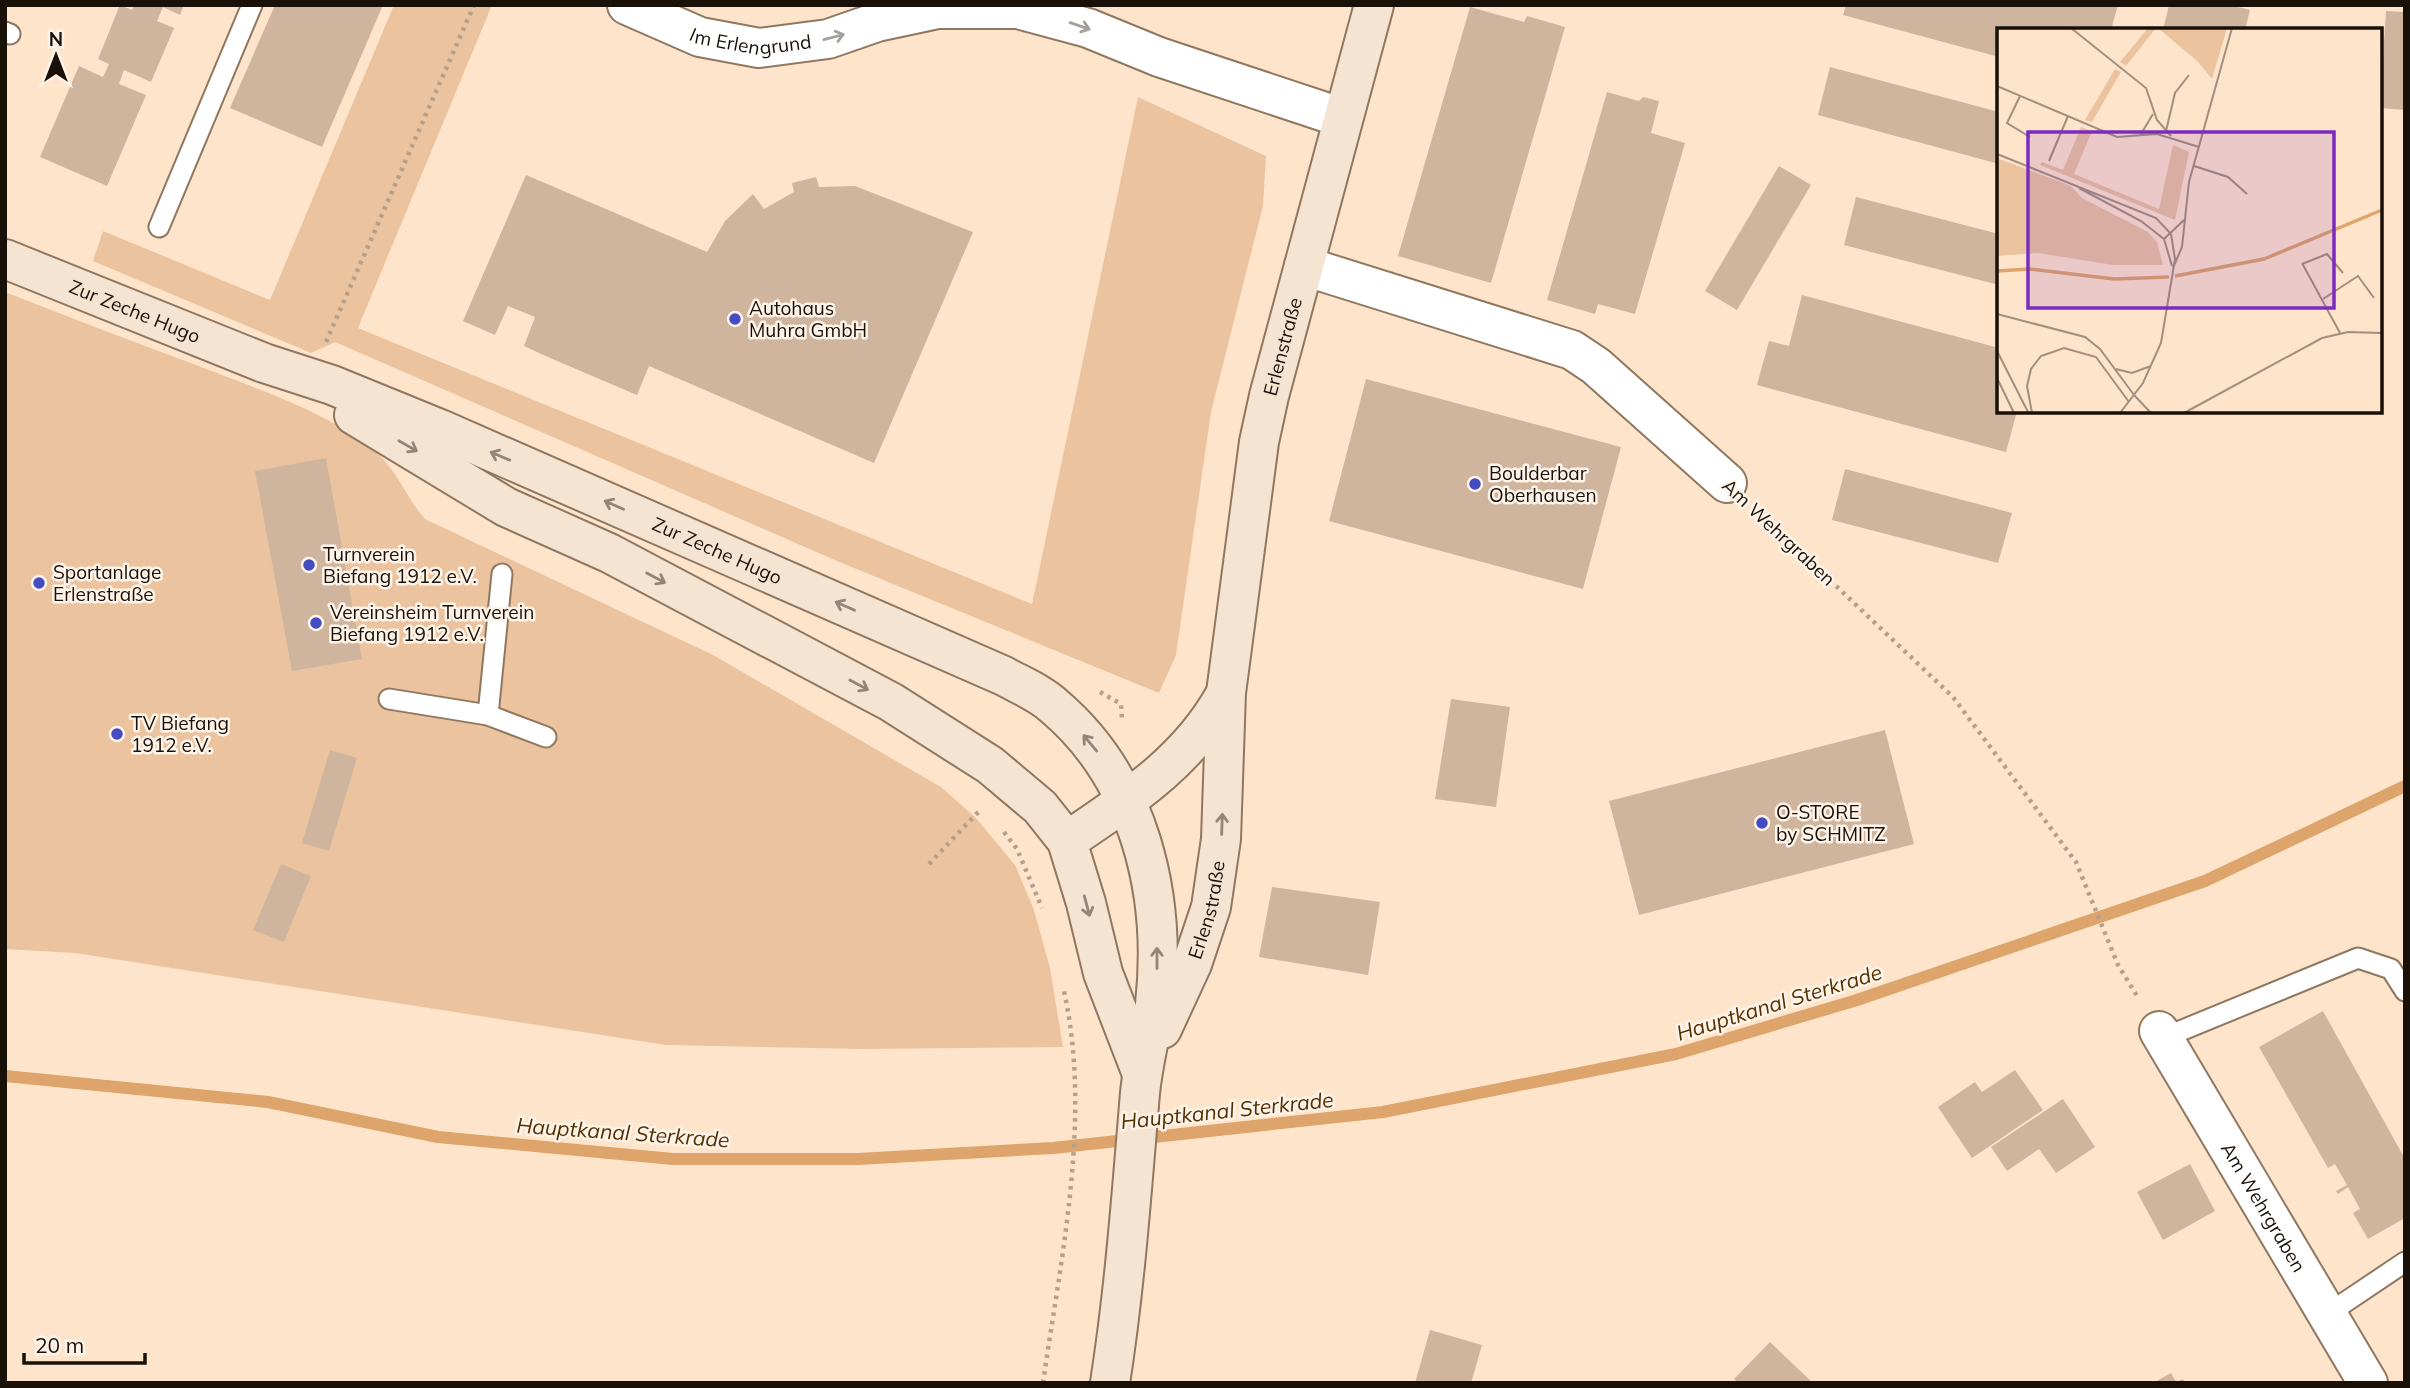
<svg xmlns="http://www.w3.org/2000/svg" width="2410" height="1388" font-family="Mulish,sans-serif">
	<style>
		.green { fill: #ebc49f }
		.lines { fill: none; stroke-linecap: round; stroke-linejoin: round }
		.stream { stroke: #dda46b; stroke-width: 12 }
		.building { fill: #cfb59d }
		.lane-casing { stroke: #8f7760; stroke-width: 23 }
		.street-casing { stroke: #8f7760; stroke-width: 42 }
		.secondary-casing { stroke: #8f7760; stroke-width: 42 }
		.path { stroke: #b5a08c; stroke-width: 4.5; stroke-dasharray: 3.5 5; stroke-linecap: butt }
		.lane { stroke: #fff; stroke-width: 19 }
		.street { stroke: #fff; stroke-width: 38 }
		.secondary { stroke: #f6e4d3; stroke-width: 38 }
		.oneway { stroke: #a39f9c }
		.oneway2 { stroke: #938577 }
		.poi-dot { fill: #454bc0; stroke: #fff4ea; stroke-width: 2.5 }
		.labels { text-anchor: middle; dominant-baseline: central; stroke-width: 5; stroke-linejoin: round; paint-order: stroke }
		.street-label { font-size: 19px; fill: #191007; stroke: #fff4ea }
		.poi-label { font-size: 19px; fill: #191007; stroke: #fff4ea; text-anchor: start }
		.water-label { font-size: 21px; font-style: italic; fill: #553000; stroke: #fff4ea }
		.inset-river { fill: none; stroke: #dda46b; stroke-width: 3.5 }
		.inset-road { fill: none; stroke: #a28f7d; stroke-width: 2 }
		.view { fill: #7b2cbf; fill-opacity: 0.15; stroke: #7b2cbf; stroke-width: 3.5 }
		.inset-edge { fill: none; stroke: #191007; stroke-width: 3.5 }
	</style>
	<rect width="100%" height="100%" fill="#fee4cb"/>
	<g class="green">
		<polygon points="394,5 492,5 358,328 1032,604 1138,97 1266,156 1263,206 1211,412 1176,655 1159,693 837,561 335,342 311,353 93,261 103,231 270,300"/>
		<path d="M5,292C71,318 137,343 204,368C260,390 334,414 379,455C399,474 407,499 425,519L713,655L941,787L976,818L1015,865L1034,910L1050,968L1063,1047L861,1049L666,1045L75,953L5,949Z"/>
	</g>
	<g class="lines">
		<polyline class="stream" points="5,1076 268,1102 438,1137 673,1159 858,1159 1053,1148 1383,1112 1676,1054 1857,1000 2205,881 2405,786"/>
	</g>
	<g class="building">
		<polygon points="120,5 132,10 134,5 184,5 180,15 163,7 157,21 174,28 151,82 124,70 119,84 146,95 107,186 40,157 79,66 103,77 109,64 98,59"/>
		<polygon points="275,5 383,5 322,147 230,108"/>
		<polygon points="1846,5 2118,5 2111,30 1999,30 1999,57 1843,15"/>
		<polygon points="2169,5 2230,5 2250,10 2245,30 2163,30"/>
		<polygon points="1470,7 1524,22 1527,16 1565,27 1491,283 1398,256"/>
		<polygon points="2386,11 2405,12 2405,110 2380,108"/>
		<polygon points="1830,67 1999,112 1999,164 1818,115"/>
		<polygon points="1607,92 1639,101 1643,97 1659,101 1651,133 1685,143 1635,314 1598,304 1595,314 1547,300"/>
		<polygon points="1779,166 1811,185 1737,310 1705,291"/>
		<polygon points="526,175 707,252 725,221 753,194 764,209 794,192 792,183 816,177 819,187 855,186 973,232 874,463 649,366 637,395 550,358 524,346 535,317 508,306 495,335 463,321"/>
		<polygon points="1856,197 1999,234 1999,285 1844,245"/>
		<polygon points="1802,295 1999,348 1999,411 2017,411 2006,452 1757,385 1769,341 1789,346"/>
		<polygon points="1366,379 1621,447 1583,589 1329,521"/>
		<polygon points="326,458 362,659 292,671 255,471"/>
		<polygon points="1845,469 2012,513 1998,563 1832,520"/>
		<polygon points="1451,699 1510,707 1496,807 1435,799"/>
		<polygon points="1885,730 1914,844 1639,915 1609,801"/>
		<polygon points="330,750 357,758 329,851 302,843"/>
		<polygon points="281,864 311,876 284,942 253,930"/>
		<polygon points="1272,887 1380,902 1368,975 1259,957"/>
		<polygon points="2323,1011 2405,1159 2405,1218 2368,1239 2353,1213 2360,1209 2348,1187 2338,1194 2336,1191 2347,1185 2335,1164 2328,1168 2259,1047"/>
		<polygon points="2015,1070 2043,1110 1972,1158 1938,1107 1975,1082 1982,1092"/>
		<polygon points="2063,1099 2095,1147 2056,1173 2039,1149 2007,1171 1991,1147"/>
		<polygon points="2190,1164 2215,1211 2163,1240 2137,1192"/>
		<polygon points="1430,1330 1482,1345 1471,1383 1415,1383"/>
		<polygon points="1770,1342 1813,1383 1738,1383 1734,1379"/>
		<polygon points="2171,1373 2176,1382 2183,1379 2185,1383 2153,1383"/>
	</g>
	<g class="lines">
		<defs>
			<g id="lane">
				<polyline points="5,32 10,34"/>
				<polyline points="159,227 252,5"/>
				<polyline points="389,699 488,715 546,737"/>
				<polyline points="488,715 502,574"/>
				<polyline points="2163,1038 2358,958 2391,969 2405,991"/>
				<polyline points="2326,1315 2405,1262"/>
			</g>
			<g id="street">
				<path id="s1" d="M627,5L700,37L759,48L828,39L877,22L938,9H1018L1088,28L1159,57L1343,118"/>
				<polyline points="1304,266 1572,350 1596,366 1727,483"/>
				<path id="s2" d="M2159,1031L2368,1383"/>
			</g>
			<g id="secondary">
				<path id="s3" d="M5,259L264,363L332,385L440,429L1004,676C1020,685 1040,693 1054,706C1140,779 1167,895 1155,1004C1151,1034 1143,1063 1140,1093C1132,1189 1125,1287 1110,1383"/>
				<polyline points="354,415 506,507 609,553 891,702 990,765 1040,807 1067,841 1086,903 1103,973 1142,1074"/>
				<path d="M1067,841C1129,799 1188,762 1225,695"/>
				<path id="s4" d="M1162,1029L1192,964L1211,907L1221,839L1226,693L1259,442L1269,396L1374,5"/>
			</g>
		</defs>
		<use href="#lane" class="lane-casing"/>
		<use href="#street" class="street-casing"/>
		<use href="#secondary" class="secondary-casing"/>
		<g class="path">
			<polyline points="326,342 474,5"/>
			<polyline points="1756,510 1953,697 2076,862 2118,965 2139,999"/>
			<polyline points="1100,692 1121,704 1122,719"/>
			<polyline points="1004,832 1017,849 1042,908"/>
			<polyline points="929,864 981,809"/>
			<path d="M1043,1383C1061,1257 1092,1117 1064,991"/>
		</g>
		<use href="#lane" class="lane"/>
		<use href="#street" class="street"/>
		<use href="#secondary" class="secondary"/>
	</g>
	<defs><path id="oneway-shaft" d="M-6 0H5M1.5-3L5.5 0L1.5 3" fill="none" stroke-width="1.6" stroke-linecap="round" stroke-linejoin="round" transform="scale(1.75)"/></defs>
	<g class="oneway">
		<use href="#oneway-shaft" transform="translate(1080 26) rotate(19)"/>
		<use href="#oneway-shaft" transform="translate(834 37) rotate(-15)"/>
	</g>
	<g class="oneway2">
		<use href="#oneway-shaft" transform="translate(408 446) rotate(30)"/>
		<use href="#oneway-shaft" transform="translate(500 456) rotate(-157)"/>
		<use href="#oneway-shaft" transform="translate(614 505) rotate(-156)"/>
		<use href="#oneway-shaft" transform="translate(656 578) rotate(28)"/>
		<use href="#oneway-shaft" transform="translate(845 606) rotate(-156)"/>
		<use href="#oneway-shaft" transform="translate(859 685) rotate(28)"/>
		<use href="#oneway-shaft" transform="translate(1090 743) rotate(-130)"/>
		<use href="#oneway-shaft" transform="translate(1222 824) rotate(-88)"/>
		<use href="#oneway-shaft" transform="translate(1087 906) rotate(75)"/>
		<use href="#oneway-shaft" transform="translate(1157 958) rotate(-90)"/>
	</g>
	<g class="poi-dot">
		<circle cx="735" cy="319" r="7"/>
		<circle cx="1475" cy="484" r="7"/>
		<circle cx="309" cy="565" r="7"/>
		<circle cx="39" cy="583" r="7"/>
		<circle cx="316" cy="623" r="7"/>
		<circle cx="117" cy="734" r="7"/>
		<circle cx="1762" cy="823" r="7"/>
	</g>
	<g class="labels">
		<g class="street-label">
			<text stroke="none"><textPath href="#s1" startOffset="131">Im Erlengrund</textPath></text>
			<text stroke="none"><textPath href="#s3" startOffset="140">Zur Zeche Hugo</textPath></text>
			<text stroke="none"><textPath href="#s4" startOffset="698">Erlenstraße</textPath></text>
			<text transform="translate(1779 532) rotate(43)">Am Wehrgraben</text>
			<text stroke="none"><textPath href="#s3" startOffset="770">Zur Zeche Hugo</textPath></text>
			<text stroke="none"><textPath href="#s4" startOffset="128">Erlenstraße</textPath></text>
			<text stroke="none"><textPath href="#s2" startOffset="205">Am Wehrgraben</textPath></text>
		</g>
		<g class="poi-label">
			<text x="749" y="308">Autohaus<tspan x="749" dy="22">Muhra GmbH</tspan></text>
			<text x="1489" y="473">Boulderbar<tspan x="1489" dy="22">Oberhausen</tspan></text>
			<text x="323" y="554">Turnverein<tspan x="323" dy="22">Biefang 1912 e.V.</tspan></text>
			<text x="53" y="572">Sportanlage<tspan x="53" dy="22">Erlenstraße</tspan></text>
			<text x="330" y="612">Vereinsheim Turnverein<tspan x="330" dy="22">Biefang 1912 e.V.</tspan></text>
			<text x="131" y="723">TV Biefang<tspan x="131" dy="22">1912 e.V.</tspan></text>
			<text x="1776" y="812">O-STORE<tspan x="1776" dy="22">by SCHMITZ</tspan></text>
		</g>
		<g class="water-label">
			<text transform="translate(1779 1002) rotate(-17)">Hauptkanal Sterkrade</text>
			<text transform="translate(1227 1110) rotate(-6)">Hauptkanal Sterkrade</text>
			<text transform="translate(623 1132) rotate(4)">Hauptkanal Sterkrade</text>
		</g>
	</g>
	<g transform="translate(1997 28)">
		<rect width="385" height="385" fill="#fee4cb"/>
		<path d="M151,0H159L129,38L123,34ZM161,0H230L215,51L201,34ZM118,41L124,44L95,94L88,92ZM84,99L95,103L77,146L162,181L176,117L192,124L178,192L43,137L45,134L66,142ZM0,130L74,158L85,170L151,204L160,214L166,237H116L41,225L0,228Z" fill="#ebc49f"/>
		<path class="inset-river" d="M0,243L33,241L117,251L172,249M178,248L267,231L385,182"/>
		<path class="inset-road" d="M74,0L149,60L160,92L174,108M0,58L120,109L160,106L202,119M23,68L10,95L33,109M169,103L178,65L192,47M144,106L156,86M0,126L159,190L174,206M52,133L71,88M197,138L231,149L250,166M82,160L144,193L167,211M305,235L343,305M305,236L330,226L346,245M175,238L167,211L187,192M176,240L185,219L192,154L235,0M326,271L361,248L377,270M0,286L88,309L103,321L137,367M0,323L31,384M119,341L135,345L154,338M0,350L17,385M137,367L154,385M35,385L30,358L34,341L44,328L67,320L99,329L132,374M123,385L146,355L164,315L178,231L174,206M187,385L325,310L351,304L385,305"/>
		<path class="view" d="M31,104H337V280H31Z"/>
		<rect width="385" height="385" class="inset-edge"/>
	</g>
	<rect width="2410" height="1388" fill="none" stroke="#191007" stroke-width="14"/>
	<g transform="translate(56 56)" stroke="#fff4ea" stroke-width="5" paint-order="stroke">
	<path d="M0-5L12 26L0 18L-12 26Z" fill="#191007"/>
	<text y="-10" font-size="19" font-weight="bold" text-anchor="middle" fill="#191007">N</text>
	</g>
	<path d="M24 1353v10h121v-10" fill="none" stroke="#191007" stroke-width="3.5"/>
	<text x="35" y="1353" font-size="21" fill="#191007" stroke="#fff4ea" stroke-width="5" paint-order="stroke">20 m</text>
</svg>
